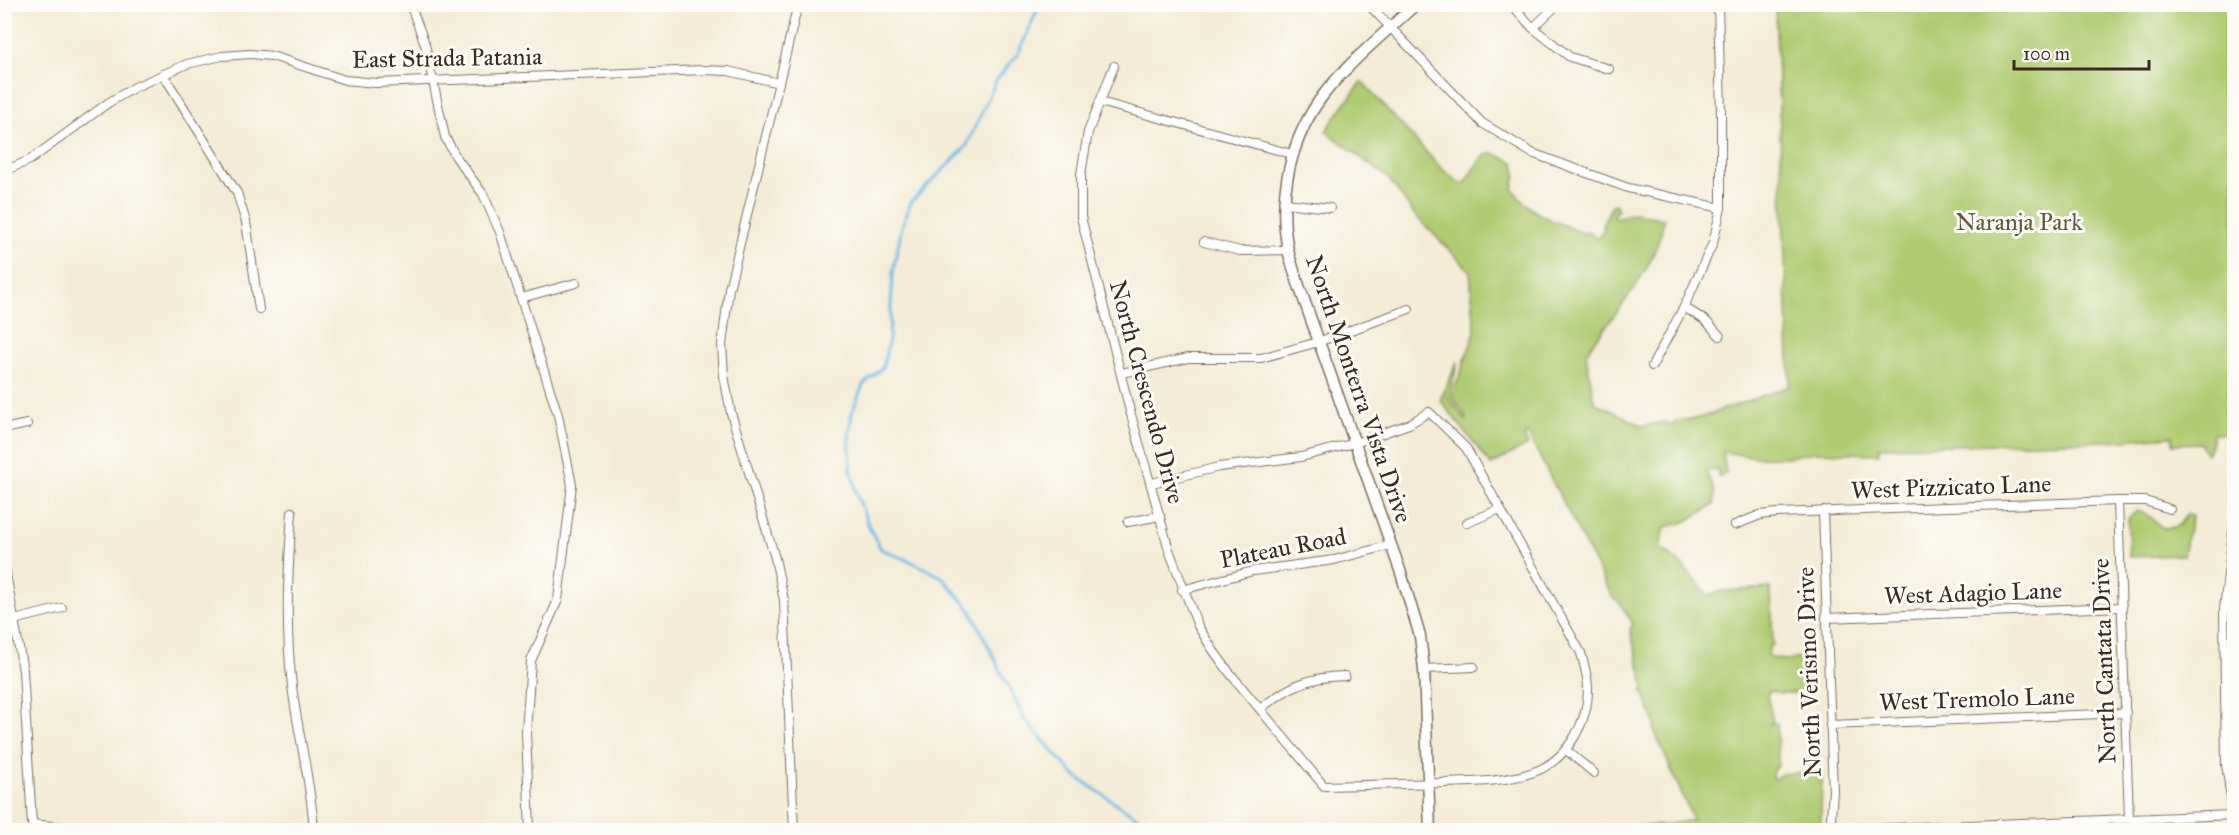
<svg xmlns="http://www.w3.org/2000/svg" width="2239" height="835" font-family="'IM FELL Great Primer',serif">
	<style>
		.green { fill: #afcb72; stroke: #757a48; stroke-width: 1.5 }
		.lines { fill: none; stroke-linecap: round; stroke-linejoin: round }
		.stream { stroke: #6dbbe7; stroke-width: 3 }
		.minor-casing { stroke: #7c6e5e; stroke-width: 10 }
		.tertiary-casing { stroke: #7c6e5e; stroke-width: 13 }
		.minor { stroke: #fff; stroke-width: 8 }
		.tertiary { stroke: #fff; stroke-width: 10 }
		.labels { text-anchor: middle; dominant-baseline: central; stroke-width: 6; stroke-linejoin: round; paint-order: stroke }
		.street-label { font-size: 24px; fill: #3b2a1e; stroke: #fdfcf7 }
		.park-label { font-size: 24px; fill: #5e5a37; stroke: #fdfcf7 }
	</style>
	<rect width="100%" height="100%" fill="#fdfcf7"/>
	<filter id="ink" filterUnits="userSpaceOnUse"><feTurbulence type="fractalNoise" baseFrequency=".0167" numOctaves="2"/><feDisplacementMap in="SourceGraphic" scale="12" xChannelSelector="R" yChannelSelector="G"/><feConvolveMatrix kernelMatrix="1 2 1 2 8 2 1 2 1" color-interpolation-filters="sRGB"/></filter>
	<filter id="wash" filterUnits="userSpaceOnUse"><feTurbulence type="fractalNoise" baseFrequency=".008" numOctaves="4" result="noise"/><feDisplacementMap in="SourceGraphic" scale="24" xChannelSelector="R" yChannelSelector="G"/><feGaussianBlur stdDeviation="1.35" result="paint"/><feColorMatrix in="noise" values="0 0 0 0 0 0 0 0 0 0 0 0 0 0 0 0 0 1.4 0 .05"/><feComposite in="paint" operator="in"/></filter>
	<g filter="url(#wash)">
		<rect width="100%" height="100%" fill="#f4ecd6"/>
		<g class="green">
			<path d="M1775,5H2234V434H2213L2211,445L2207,454L2200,443L2173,444L2172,436L2110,441L1879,447V454L1814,452L1786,457H1757L1723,452L1726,474L1718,476V469L1706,471L1715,492L1714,505L1683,523L1665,527L1660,547L1682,565L1708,595L1722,591L1771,588L1773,645L1769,647L1768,657L1784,660L1805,658V674L1813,688L1812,693H1779L1769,691L1767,696L1773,721L1770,724L1777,723L1778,766L1773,770L1772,778L1774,779L1782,774L1822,771L1821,819L1819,830H1541L1664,825L1693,820L1654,730L1655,723L1642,690L1645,689L1630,629L1633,624L1619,602L1612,597L1528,434L1524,436L1528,445L1491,465L1440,400L1458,361L1449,398L1466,420V416L1452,397L1475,332L1470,271L1414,214L1389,179L1326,131L1343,106L1362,82L1440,167L1461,184L1465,183L1480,160L1490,152L1514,162L1516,174L1513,189C1531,216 1556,222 1585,234L1587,231L1591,232L1596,239L1605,228L1602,226L1612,205L1615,204L1618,209L1613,215L1614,218L1635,213L1664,219C1656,271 1615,312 1586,353L1594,402L1643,426L1666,422L1671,426L1676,421L1699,418L1790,386Z"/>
			<path d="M2137,511C2156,510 2153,537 2179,525L2187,514L2192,515L2183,555L2129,557L2128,519Z"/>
		</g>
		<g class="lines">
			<polyline class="stream" points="1040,4 1018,54 997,79 966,147 911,202 902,226 893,271 889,339 883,367 863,385 852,412 849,435 851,469 857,495 870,529 881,549 912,562 942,577 970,609 1025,720 1075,776 1150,826 1162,830"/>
		</g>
	</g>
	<g filter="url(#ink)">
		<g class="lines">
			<defs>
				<g id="minor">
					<polyline points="410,4 425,44 445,137 456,157 483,194 500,232 558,415 572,485 558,600 531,661 526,732 530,830"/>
					<polyline points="1368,4 1482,123 1532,153 1628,188 1721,208"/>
					<polyline points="1511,4 1533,28 1570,57 1609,69"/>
					<polyline points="1533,28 1558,4"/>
					<path d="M1114,66L1088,132L1081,174V217L1130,411L1169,550L1198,626L1213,650L1229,672L1324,786C1364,785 1404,784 1443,783C1474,782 1505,782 1534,772C1567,760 1588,723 1588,689C1588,676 1584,665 1581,653L1466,448L1429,412L1409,424L1355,443L1301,457L1219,467L1152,483"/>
					<polyline points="163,74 237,193 246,222 259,309"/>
					<polyline points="1100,102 1292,154"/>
					<polyline points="4,171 30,160 108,103 135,87 187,64 222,56 250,54 272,56 345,80 376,83 704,70 728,71 779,83"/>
					<polyline points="1285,203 1330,208"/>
					<polyline points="1204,242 1240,251 1288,250"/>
					<polyline points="521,298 576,283"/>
					<polyline points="1684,307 1706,321 1720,336"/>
					<polyline points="1652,366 1684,307 1713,243 1721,208 1721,112 1718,4"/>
					<polyline points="1122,373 1188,358 1261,358 1318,342 1409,309"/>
					<polyline points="4,429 27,424"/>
					<polyline points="2118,501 2129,819"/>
					<polyline points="1823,511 1833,792 1830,830"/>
					<path d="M292,512C288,570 285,628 292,686C298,734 311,782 314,830"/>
					<polyline points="1128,522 1160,516"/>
					<polyline points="1467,523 1500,509"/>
					<polyline points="2234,524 2224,609 2226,765 2234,817"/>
					<polyline points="1735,525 1760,515 1777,513 2118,501 2145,501 2170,509"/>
					<polyline points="4,562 23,671 32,824 62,827 197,830"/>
					<polyline points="1182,590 1253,571 1334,560 1391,545"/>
					<polyline points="1826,618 2122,607"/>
					<polyline points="14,620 62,608"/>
					<polyline points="1424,669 1474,667"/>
					<path d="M1260,709C1289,686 1307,677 1345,676"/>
					<polyline points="1830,725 2126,713"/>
					<polyline points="1566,750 1594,773"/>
					<polyline points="794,830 784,600 775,558 731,413 724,376 722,345 729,289 798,4"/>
					<polyline points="1840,830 2234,815"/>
				</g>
				<path id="tertiary" d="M1416,4C1385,33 1350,61 1324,94C1291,137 1277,196 1288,250C1290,260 1294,270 1297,280L1401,573L1420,636L1424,669L1430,830"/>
			</defs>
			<use href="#minor" class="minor-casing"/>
			<use href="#tertiary" class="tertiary-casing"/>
			<use href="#minor" class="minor"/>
			<use href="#tertiary" class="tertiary"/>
		</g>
	</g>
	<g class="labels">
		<g class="street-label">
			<text transform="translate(447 58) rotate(-1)">East Strada Patania</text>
			<text transform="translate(1359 389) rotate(71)">North Monterra Vista Drive</text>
			<text transform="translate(1147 392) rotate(75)">North Crescendo Drive</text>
			<text transform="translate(1951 487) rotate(-2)">West Pizzicato Lane</text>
			<text transform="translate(1283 548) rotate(-11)">Plateau Road</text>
			<text transform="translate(1973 593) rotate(-2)">West Adagio Lane</text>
			<text transform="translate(2104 661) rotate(-92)">North Cantata Drive</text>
			<text transform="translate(1809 672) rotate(-92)">North Verismo Drive</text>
			<text transform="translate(1977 699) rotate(-2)">West Tremolo Lane</text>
		</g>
		<g class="park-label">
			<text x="2019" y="222">Naranja Park</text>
		</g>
	</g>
	<rect width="2239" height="835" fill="none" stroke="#fdfcf7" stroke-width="24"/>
	<path d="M2014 60v9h135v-9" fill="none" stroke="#3b2a1e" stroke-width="3"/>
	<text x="2023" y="60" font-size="18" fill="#3b2a1e" stroke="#fdfcf7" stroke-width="4.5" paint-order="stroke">100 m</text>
</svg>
